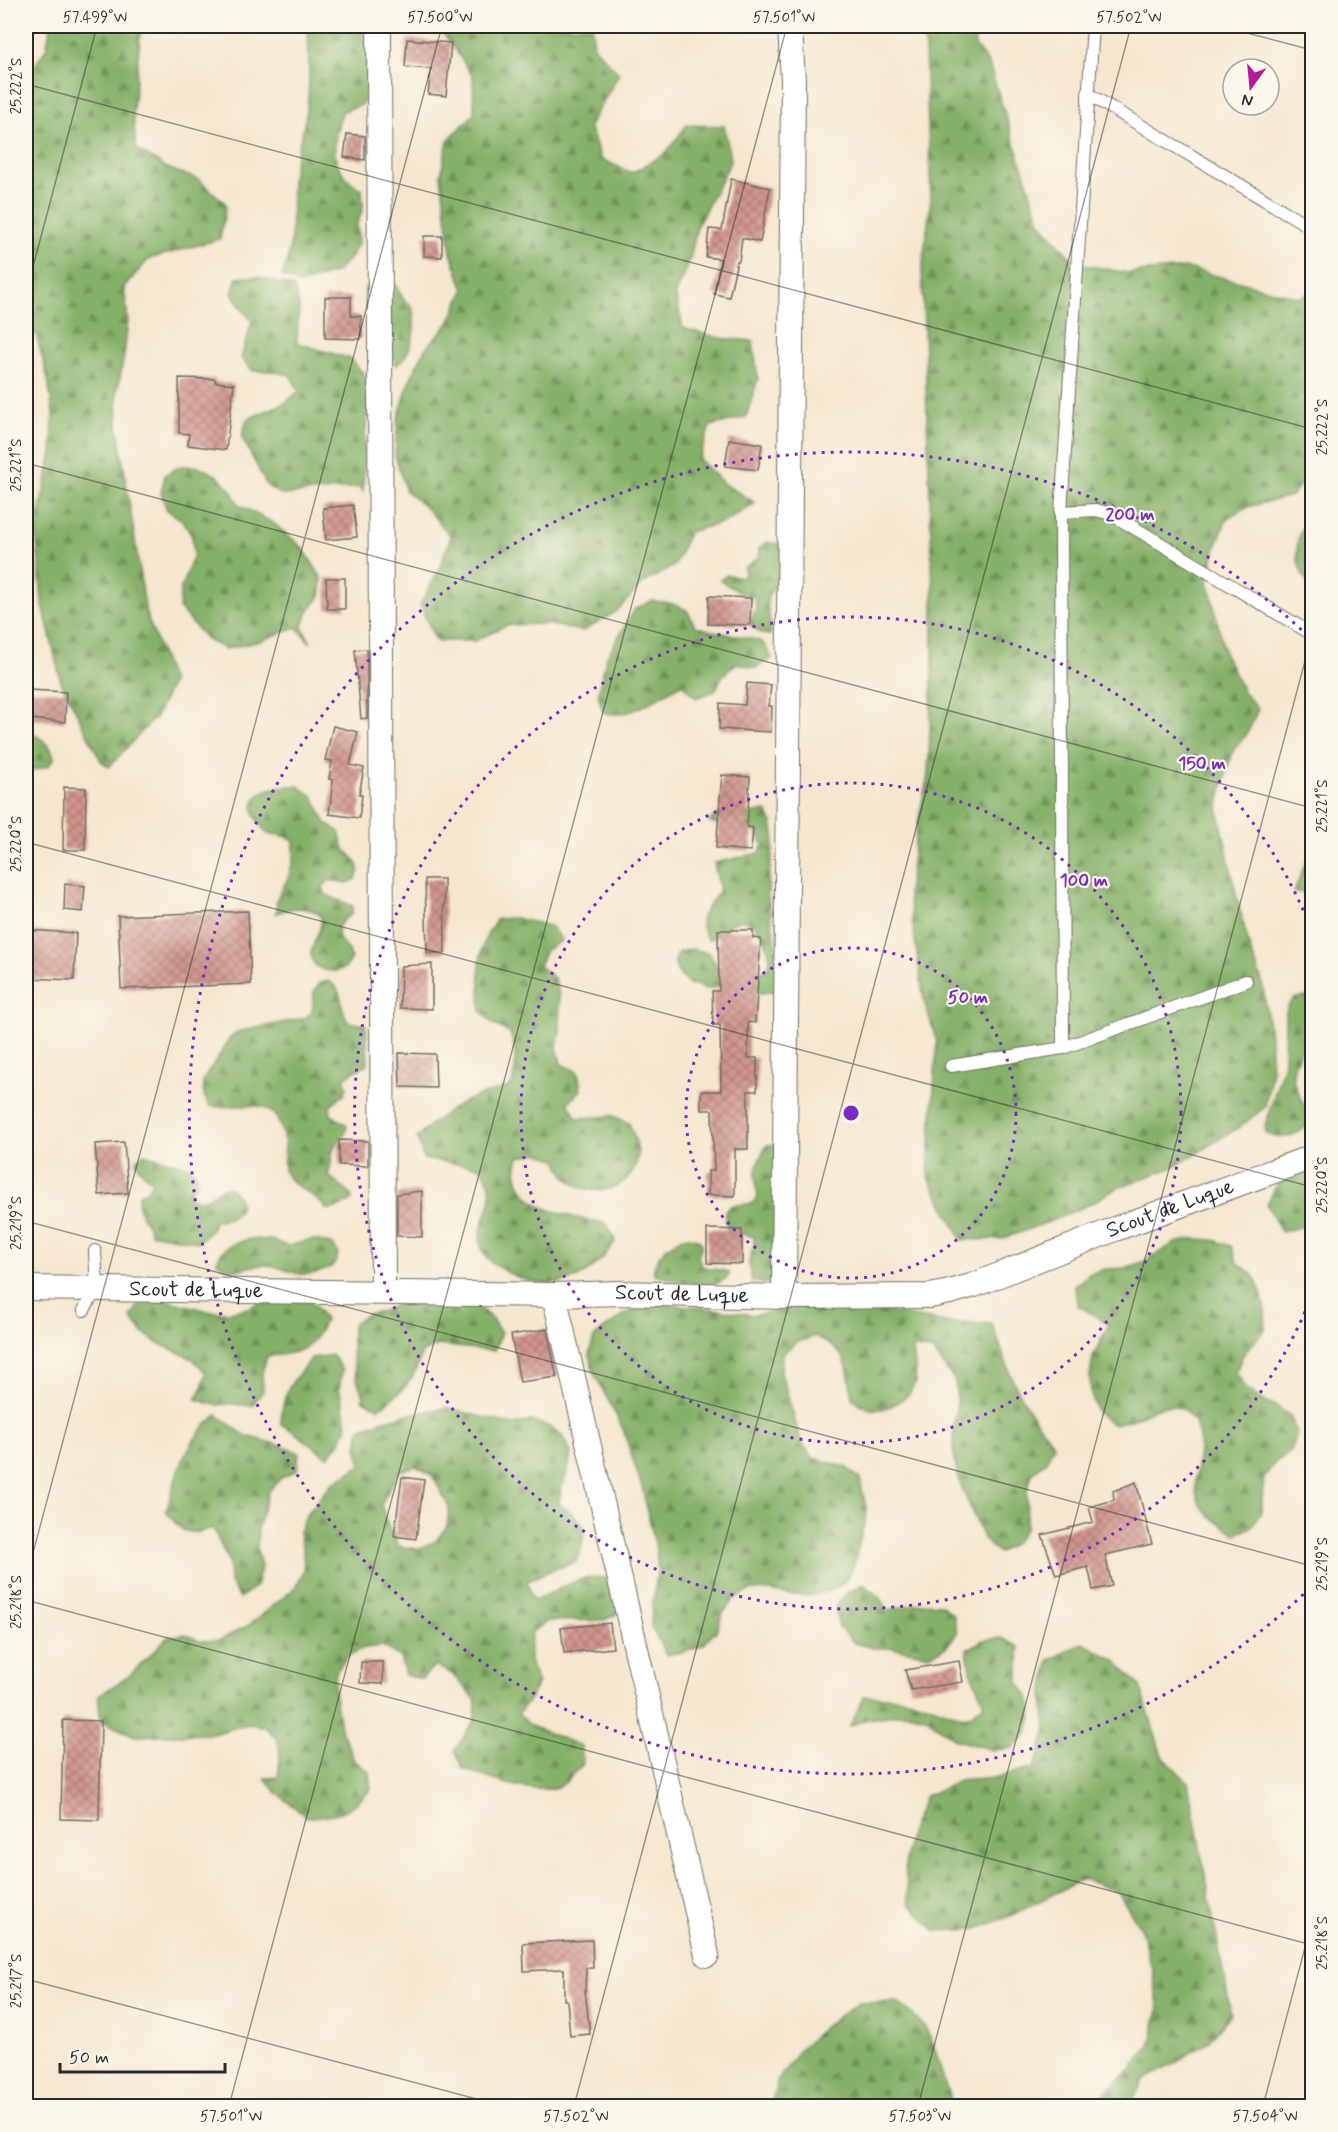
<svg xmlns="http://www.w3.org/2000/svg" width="1338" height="2132" font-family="Mynerve,sans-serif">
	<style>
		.forest { fill: url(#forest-firs); stroke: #586e4a; stroke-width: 1.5; fill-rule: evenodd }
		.building { fill: url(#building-cross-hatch) }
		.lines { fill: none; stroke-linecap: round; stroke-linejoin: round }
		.lane-casing { stroke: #726c64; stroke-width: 14 }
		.street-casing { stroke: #726c64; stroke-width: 26 }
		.lane { stroke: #fff; stroke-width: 12 }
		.street { stroke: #fff; stroke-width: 24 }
		.ticks { fill: none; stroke: #2b2b2b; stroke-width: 1.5; stroke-opacity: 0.45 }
		.ring { fill: none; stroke: #7b2cbf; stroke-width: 3; stroke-dasharray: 3 6 }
		.labels { text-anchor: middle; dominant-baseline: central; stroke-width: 4.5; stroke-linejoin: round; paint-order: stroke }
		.street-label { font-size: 22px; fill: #2b2b2b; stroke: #fbf7ec }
		.centre { fill: #7b2cbf; stroke: #fbf7ec; stroke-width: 3 }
		.ring-label { font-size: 18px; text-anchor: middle; font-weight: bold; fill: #7b2cbf; stroke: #fbf7ec; stroke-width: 4.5; stroke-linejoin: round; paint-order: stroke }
		.neatline { fill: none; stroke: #2b2b2b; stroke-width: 2 }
		.ticks-label { font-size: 15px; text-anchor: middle; fill: #2b2b2b }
	</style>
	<defs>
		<pattern id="forest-firs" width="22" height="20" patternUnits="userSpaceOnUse" patternTransform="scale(1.5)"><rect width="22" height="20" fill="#85b168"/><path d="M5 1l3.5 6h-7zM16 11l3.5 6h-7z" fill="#6d9056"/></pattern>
		<pattern id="building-cross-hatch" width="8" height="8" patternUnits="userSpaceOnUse" patternTransform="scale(1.5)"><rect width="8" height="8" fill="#d1978f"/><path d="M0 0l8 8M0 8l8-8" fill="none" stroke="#aa7b75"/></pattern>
	</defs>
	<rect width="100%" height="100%" fill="#fbf7ec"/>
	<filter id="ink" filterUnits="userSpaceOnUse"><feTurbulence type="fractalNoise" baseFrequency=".0167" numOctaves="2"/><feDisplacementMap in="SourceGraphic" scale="12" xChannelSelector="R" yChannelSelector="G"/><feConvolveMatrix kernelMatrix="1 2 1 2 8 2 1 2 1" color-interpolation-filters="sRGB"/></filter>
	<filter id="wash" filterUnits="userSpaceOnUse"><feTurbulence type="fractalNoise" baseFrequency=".008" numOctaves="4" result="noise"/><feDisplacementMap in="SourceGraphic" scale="24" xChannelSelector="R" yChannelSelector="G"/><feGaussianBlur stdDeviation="1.35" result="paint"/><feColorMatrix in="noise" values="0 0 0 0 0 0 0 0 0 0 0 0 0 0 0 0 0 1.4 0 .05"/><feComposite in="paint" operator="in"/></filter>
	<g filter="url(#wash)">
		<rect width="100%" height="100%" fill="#f5e6cf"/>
		<g class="forest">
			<polygon points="51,26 141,26 133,111 136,149 167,168 199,180 226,204 220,239 149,259 124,287 128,321 124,357 117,392 118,429 146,613 172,682 157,715 109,767 101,761 61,682 42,601 36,528 52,453 53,415 48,379 38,341 26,312 26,77 46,49"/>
			<path d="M308,26H381L372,90L361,105L343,111C330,145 329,169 362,190L363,208L357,224L359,242L350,258L337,272L300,284L282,276C296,243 290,215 292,181C294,156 304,133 307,108C311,81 308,53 308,26Z"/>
			<polygon points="436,26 592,26 594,47 619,74 589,126 601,159 632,173 665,154 687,125 724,126 731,161 697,226 690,260 675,293 683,328 719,338 753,341 758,379 746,417 710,426 699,459 724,484 756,503 725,522 689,532 675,565 642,584 616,612 583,631 546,624 507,625 475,641 436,641 420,605 438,572 451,536 426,508 406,491 395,455 398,419 409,382 425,349 449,323 464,290 451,253 441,175 448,140 474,114 473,77 451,43"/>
			<polygon points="924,26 974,26 975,46 989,64 1040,222 1075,263 1127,273 1187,268 1300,298 1312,291 1312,471 1291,496 1247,507 1227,518 1216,547 1208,580 1225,655 1244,693 1258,709 1247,734 1234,749 1226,774 1218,808 1236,894 1250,949 1262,981 1269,1026 1272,1070 1265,1107 1241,1126 1176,1166 1117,1188 1090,1204 1051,1221 1002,1239 962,1240 928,1176 937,1042 924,1000 908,893 916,832 928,775 933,658 933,590 922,271 931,198"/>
			<polygon points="237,277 258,277 294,287 299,306 297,343 351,359 366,377 370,395 365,434 363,491 360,487 282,495 267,486 242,437 247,419 285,403 299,391 290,375 272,371 253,371 241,358 252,321 241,308 232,293"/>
			<path d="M395,284L404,300L412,306C417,327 414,352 396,366C387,338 363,318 365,287Z"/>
			<polygon points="181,466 200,467 216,475 230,489 239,505 273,523 303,548 322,579 320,597 309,610 302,627 311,643 296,627 260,641 225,649 206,639 179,608 181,588 194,554 192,536 182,520 167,510 161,493 165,475"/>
			<path d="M1312,513V588C1292,565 1292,536 1312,513Z"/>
			<path d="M766,542L784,545V582C755,594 773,611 770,635L762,634L750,625L756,607L755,598C742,595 731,588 720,580L727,575L745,577L744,568L759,557V548Z"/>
			<path d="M651,601L670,603L687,610L695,626C717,634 740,635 762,642L772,658L756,668L737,663L723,675L715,691L696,698L682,684C659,694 631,722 603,712L598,694L606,658L635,609Z"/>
			<path d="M26,730C38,737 53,743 54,759L48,766L26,772Z"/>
			<path d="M298,786L313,796L325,822L339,832L344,849L357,862L359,871L356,879L347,883L329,880L323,887L326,895L353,906L352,914C333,924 333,937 349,950L351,959C351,960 346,967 346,967C334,975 314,971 311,956C309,940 338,915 307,909C296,907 285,909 275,914L277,910L276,901L288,878L294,859V841L285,836L267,833C236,798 263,785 298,786Z"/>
			<path d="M766,811C782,832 769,860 768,884C767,905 772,924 776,944C778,959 777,976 778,991L760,993L752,989C755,978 758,973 768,969C768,968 770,960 770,960C770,944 755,914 736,922C725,926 720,937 708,940C692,915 708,910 720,890L714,863L759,853L763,845C752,813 733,829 709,822L716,815L743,816L748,814Z"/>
			<polygon points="1312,854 1312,892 1294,892 1304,866"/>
			<path d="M515,918L550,926L562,940L546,950L539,966L554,978L559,994L560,1030L557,1047L561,1064L578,1072L581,1090L568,1103L577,1118L613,1116L629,1123C633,1134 640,1147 637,1159C631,1192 587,1201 566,1176C562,1172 560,1165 557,1160L537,1153L519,1157C518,1162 515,1170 517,1176C525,1214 576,1216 607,1224L615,1241C591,1281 552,1295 509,1273C500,1269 489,1263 484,1254C470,1227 498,1208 489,1183C487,1177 483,1172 480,1167L424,1159L417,1138C431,1122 455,1105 475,1097C486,1093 499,1091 511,1086C517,1067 517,1053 510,1033L493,1024L481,1011C480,987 476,957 487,935C489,930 494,924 497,919Z"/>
			<path d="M692,949L709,953C716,964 722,974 724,986L705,989L691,983V986C681,977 668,965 679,952Z"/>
			<path d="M328,981C346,991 338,1006 348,1022L366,1025L368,1063L344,1078L347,1087L344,1095L336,1100L330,1106L331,1115L347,1125L345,1135C329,1143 334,1158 328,1175L352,1196L351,1200C343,1206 336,1210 326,1209C316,1193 293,1189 285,1172C281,1162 286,1151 284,1140C275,1089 245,1111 209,1106C195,1080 207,1075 220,1055C226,1045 228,1038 237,1032L305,1018L312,1012L314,992L320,983Z"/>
			<path d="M1303,997L1312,998V1021L1309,1020C1305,1027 1307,1034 1304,1042C1301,1054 1292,1064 1293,1077C1293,1096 1324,1120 1297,1133C1286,1138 1277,1139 1266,1134L1265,1125L1284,1063L1285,1015L1288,1006L1294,999Z"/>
			<path d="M777,1144V1278L770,1284L752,1282C750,1273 748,1265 750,1257C752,1249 755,1246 754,1237L729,1230L725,1221V1211L732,1205L751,1204L758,1197C753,1174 755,1165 767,1145Z"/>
			<path d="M143,1154L189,1166L196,1173L197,1183L191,1189L190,1198C204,1203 210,1197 221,1188H230C251,1207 237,1219 214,1221L211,1230L198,1242C182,1238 167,1237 151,1233C145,1217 135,1213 139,1194L147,1191L152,1182L139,1168L136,1160Z"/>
			<path d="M1312,1166V1212L1301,1227L1281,1232L1267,1205C1278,1177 1285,1176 1312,1166Z"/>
			<path d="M688,1237L698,1239L702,1244L698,1257L702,1266L710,1269L722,1270L730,1273C720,1295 671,1279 654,1275C652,1258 672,1239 688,1237Z"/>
			<path d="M251,1239L271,1240L288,1246L306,1241L315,1240L333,1245L338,1253C338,1253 336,1261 336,1262C329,1271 311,1275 301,1274C289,1273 278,1265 265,1265C243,1264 239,1278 217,1262C221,1246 237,1242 251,1239Z"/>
			<path d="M1193,1239L1214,1240L1231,1246L1238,1263L1253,1275L1261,1292L1265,1310L1266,1328L1243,1355L1236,1372L1245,1387L1260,1399L1276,1406L1290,1416L1297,1434L1291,1451L1275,1463L1264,1477L1261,1513L1250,1528L1236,1534C1221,1524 1202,1515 1197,1496C1190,1468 1211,1439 1189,1415C1183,1408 1174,1405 1165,1406C1152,1407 1142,1417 1130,1420C1125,1422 1118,1423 1112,1424L1097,1412L1091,1394L1090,1376L1093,1357L1109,1324L1077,1305L1075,1285L1089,1274L1106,1269L1125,1268L1143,1262L1175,1243Z"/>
			<path d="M283,1292C306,1295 313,1300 325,1320C312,1351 299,1354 267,1356L262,1373L263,1391L252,1406L233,1404L215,1405L196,1399L201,1391L206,1373L193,1359L158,1343L143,1333L131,1318L140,1302L157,1298L212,1312H230L248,1308Z"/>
			<path d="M400,1303L477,1306L491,1318L501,1333L494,1351L438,1345L422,1352C414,1382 403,1392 378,1408L361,1399H365C353,1375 351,1352 352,1325L367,1314L384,1311Z"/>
			<path d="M660,1304L699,1307L754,1315L810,1306H858L950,1323L992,1324L1013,1381L1031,1414L1054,1445L1046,1461L1032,1474L1027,1491L1026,1527L1015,1543L999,1553L984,1540L960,1483L954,1460L953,1439L957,1401L955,1381L932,1350L913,1348C914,1359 917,1370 915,1382C911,1399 885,1413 868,1408C863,1407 856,1401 852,1398C847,1363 849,1353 815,1336L797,1342L782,1354L781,1372L801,1442L813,1458L846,1467L860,1479L867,1513L853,1567L844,1583L828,1592L809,1596L790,1595L771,1591L751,1590L734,1599L723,1613L716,1631L704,1644L684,1652L666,1655L651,1626L652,1606L658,1569L656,1549L642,1487L623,1429L594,1373L589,1355L594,1337L624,1315L640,1306Z"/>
			<path d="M333,1355L342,1371L339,1388L347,1426L340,1442L328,1457C311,1446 299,1433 281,1424C282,1391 291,1382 312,1358Z"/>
			<path d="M448,1408L513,1425L531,1421L548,1426L563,1437L571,1453L568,1470L561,1487L559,1504L573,1514L585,1528L582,1545L576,1562C557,1569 544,1571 527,1582L533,1600C568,1589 577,1570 618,1580L624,1610L605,1620L548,1621L532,1632C528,1652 529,1665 538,1683L530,1699L518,1714L531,1726L581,1746L583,1764C575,1772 565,1786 554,1788C530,1794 486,1778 463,1769L455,1750L475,1720L476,1700L452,1674L435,1665L422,1679L405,1675L400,1657L383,1646L364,1648L347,1656L336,1672L334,1690L340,1727L354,1760L369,1772L371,1789C351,1812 337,1816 307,1817L277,1793L265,1778L278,1777L280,1759L278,1740L265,1727L248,1724L213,1734L135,1736L101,1721L98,1696L129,1676L168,1637L185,1634L201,1641L220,1640L251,1624L295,1588L304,1570L303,1550L299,1532L307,1514L331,1484L361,1465L357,1447L360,1429C388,1417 418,1412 448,1408ZM416,1466L432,1475L449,1507L447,1526L436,1541L419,1549L400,1547L389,1529L381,1505L398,1472Z"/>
			<path d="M217,1415L246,1436L283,1446L299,1453L297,1470L281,1478L268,1492L258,1528L257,1549L261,1567L256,1586L240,1598L230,1583L229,1563L213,1528C187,1536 182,1534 166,1511C178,1472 184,1442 217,1415Z"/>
			<polygon points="863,1584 877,1595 888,1610 921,1603 940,1604 953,1615 957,1633 946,1647 929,1655 893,1648 873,1648 854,1643 839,1627 835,1606 847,1593"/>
			<path d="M1002,1638L1019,1647V1683L1030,1699L1032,1717L1027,1734L1012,1748L993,1750L956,1740L925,1717L907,1713L868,1719L850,1726L864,1696C882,1697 900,1697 918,1701C938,1707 948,1715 969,1716L984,1704L970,1669L967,1650L983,1640Z"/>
			<polygon points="1083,1643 1115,1660 1140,1686 1162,1756 1188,1782 1231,2014 1209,2041 1177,2062 1143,2081 1130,2106 1083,2106 1098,2098 1127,2073 1150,2046 1159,2009 1152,1969 1141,1929 1118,1892 1083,1879 1012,1915 977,1929 936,1931 909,1904 905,1866 910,1831 925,1796 959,1781 993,1778 1034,1768 1046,1733 1043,1695 1049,1660"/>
			<path d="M898,2002C906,2009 917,2017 923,2025C940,2048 940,2082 954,2106H771L777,2082L798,2051L827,2024L859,2003Z"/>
		</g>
		<g id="blocks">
			<g class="building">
				<polygon points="407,39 451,43 446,96 428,94 431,69 405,67"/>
				<polygon points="347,134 365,136 365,160 344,157"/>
				<polygon points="731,179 770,188 760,242 742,238 739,261 737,261 729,297 714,294 721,259 706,257 709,229 722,230"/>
				<polygon points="424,236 442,236 442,257 424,256"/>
				<polygon points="325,297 351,297 351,316 361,316 361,339 325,338"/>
				<polygon points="179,378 215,379 215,382 234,384 226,450 188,445 189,434 179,433"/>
				<polygon points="729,439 762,444 758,470 725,466"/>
				<polygon points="353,505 357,537 326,540 323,508"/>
				<polygon points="326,578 345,578 345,609 327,609"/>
				<polygon points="709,596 751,598 750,625 708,624"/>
				<polygon points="367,649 367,718 361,719 355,650"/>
				<polygon points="747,683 771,685 769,706 772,706 771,732 719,729 720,703 745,705"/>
				<polygon points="29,690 66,692 65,722 27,719"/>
				<polygon points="333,726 358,732 350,765 364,768 359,795 362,795 359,818 329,814 333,780 329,779 332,761 325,760"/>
				<polygon points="722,775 750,777 747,827 753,828 751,851 716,848"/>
				<polygon points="64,787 86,788 85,850 63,850"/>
				<polygon points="425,879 444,879 445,953 427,953"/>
				<polygon points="65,884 85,886 83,912 64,910"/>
				<polygon points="248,911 251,984 121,989 118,916"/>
				<polygon points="26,930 76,933 74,980 26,978"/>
				<polygon points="718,930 753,930 753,938 761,939 755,1023 748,1022 748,1058 757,1058 757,1091 748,1091 748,1149 735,1149 735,1196 708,1195 708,1171 714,1171 712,1110 701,1110 701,1091 721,1091 720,1025 713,1025 712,991 719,991"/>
				<polygon points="432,964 432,1009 400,1008 401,966"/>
				<polygon points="399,1053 435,1054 436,1088 400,1087"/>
				<polygon points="339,1140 368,1141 368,1166 339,1165"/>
				<polygon points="124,1142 128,1193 99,1195 95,1144"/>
				<polygon points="422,1191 422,1237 397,1236 397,1194"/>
				<polygon points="707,1229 742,1230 742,1264 707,1263"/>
				<polygon points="547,1329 557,1377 520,1382 511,1335"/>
				<polygon points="402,1477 424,1480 416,1539 394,1536"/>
				<polygon points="1136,1482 1152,1544 1105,1555 1112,1586 1093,1590 1088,1567 1056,1575 1042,1535 1093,1522 1089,1507 1114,1500 1113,1491"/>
				<polygon points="610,1623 613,1648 564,1653 561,1628"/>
				<polygon points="959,1661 963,1682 911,1690 905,1670"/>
				<polygon points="361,1662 383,1662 383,1684 360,1683"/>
				<polygon points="63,1720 101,1721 99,1820 61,1819"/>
				<polygon points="592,1940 593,1968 586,1968 585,1990 590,2034 570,2036 567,2000 564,2000 564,1969 524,1971 523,1943"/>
			</g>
		</g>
	</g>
	<g filter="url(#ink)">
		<use href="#blocks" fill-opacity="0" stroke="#726c64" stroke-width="1.5"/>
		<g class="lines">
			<defs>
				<g id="lane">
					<polyline points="1088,94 1312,228"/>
					<polyline points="1061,512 1096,510 1111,514 1312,634"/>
					<polyline points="1063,1048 1246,981"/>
					<polyline points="951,1066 1063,1048 1061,512 1093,26"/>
					<polyline points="84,1310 97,1288 95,1251"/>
				</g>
				<g id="street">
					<polyline points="379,26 383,1292"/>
					<path id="s1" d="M26,1288L554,1295L621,1293L784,1297L930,1296L950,1292L974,1285L1115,1229L1312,1157"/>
					<polyline points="554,1295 707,1955"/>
					<polyline points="784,1297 793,81 790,26"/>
				</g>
			</defs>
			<use href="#lane" class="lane-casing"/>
			<use href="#street" class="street-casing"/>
			<use href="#lane" class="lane"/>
			<use href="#street" class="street"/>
		</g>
	</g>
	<path class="ticks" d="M1220,26L1312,50M26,84L1312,429M26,293L97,26M26,463L1312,808M26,842L1312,1187M26,1221L1312,1566M26,1579L442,26M26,1600L1312,1945M26,1979L503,2106M229,2106L787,26M574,2106L1131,26M918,2106L1312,635M1263,2106L1312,1921"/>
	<g class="ring">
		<circle cx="851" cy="1113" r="165"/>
		<circle cx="851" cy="1113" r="330"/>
		<path d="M1312 1295A496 496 0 1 1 1312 931"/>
		<path d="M1310 1588A661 661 0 1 1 1310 638"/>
	</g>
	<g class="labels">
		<g class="street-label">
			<text stroke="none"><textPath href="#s1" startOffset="1160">Scout de Luque</textPath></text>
			<text stroke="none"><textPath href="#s1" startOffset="170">Scout de Luque</textPath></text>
			<text stroke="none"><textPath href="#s1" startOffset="656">Scout de Luque</textPath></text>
		</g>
	</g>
	<circle cx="851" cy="1113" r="9" class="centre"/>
	<g class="ring-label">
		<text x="1130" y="520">200 m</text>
		<text x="1202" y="769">150 m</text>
		<text x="1084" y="886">100 m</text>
		<text x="968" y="1003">50 m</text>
	</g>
	<rect width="1338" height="2132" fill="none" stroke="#fbf7ec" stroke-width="66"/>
	<g transform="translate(1251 87) rotate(195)"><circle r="28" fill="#fbf7ec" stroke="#a8a59f" stroke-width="1.5"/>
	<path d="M0-4.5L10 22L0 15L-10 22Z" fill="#b5179e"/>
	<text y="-9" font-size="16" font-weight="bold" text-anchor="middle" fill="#2b2b2b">N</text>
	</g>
	<path d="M60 2063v9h165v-9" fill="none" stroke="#2b2b2b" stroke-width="3"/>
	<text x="69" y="2063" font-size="18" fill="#2b2b2b" stroke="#fbf7ec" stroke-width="4.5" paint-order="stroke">50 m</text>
	<rect x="33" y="33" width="1272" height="2066" class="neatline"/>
	<g class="ticks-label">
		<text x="95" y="22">57.499°W</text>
		<text x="440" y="22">57.500°W</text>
		<text x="784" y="22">57.501°W</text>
		<text x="1129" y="22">57.502°W</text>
		<text transform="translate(16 86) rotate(-90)" y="5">25.222°S</text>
		<text transform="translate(1322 427) rotate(-90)" y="5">25.222°S</text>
		<text transform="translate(16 465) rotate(-90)" y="5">25.221°S</text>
		<text transform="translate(1322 806) rotate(-90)" y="5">25.221°S</text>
		<text transform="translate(16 844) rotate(-90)" y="5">25.220°S</text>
		<text transform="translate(1322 1185) rotate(-90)" y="5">25.220°S</text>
		<text transform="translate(16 1223) rotate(-90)" y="5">25.219°S</text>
		<text transform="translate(1322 1564) rotate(-90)" y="5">25.219°S</text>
		<text transform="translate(16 1602) rotate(-90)" y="5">25.218°S</text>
		<text transform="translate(1322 1943) rotate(-90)" y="5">25.218°S</text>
		<text transform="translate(16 1981) rotate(-90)" y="5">25.217°S</text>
		<text x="231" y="2121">57.501°W</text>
		<text x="576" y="2121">57.502°W</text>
		<text x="920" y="2121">57.503°W</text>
		<text x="1265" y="2121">57.504°W</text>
	</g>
</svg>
